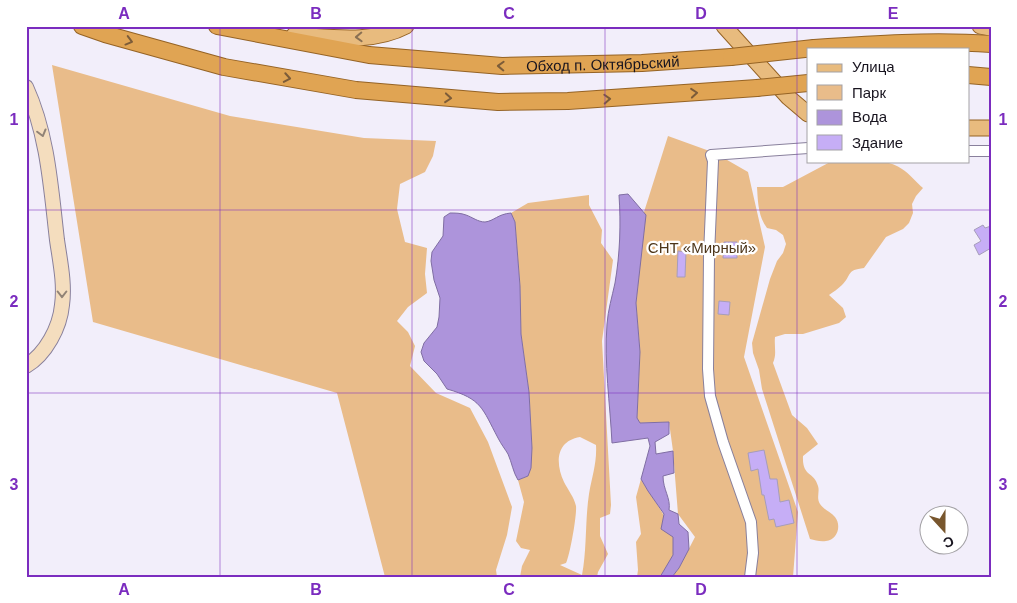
<svg xmlns="http://www.w3.org/2000/svg" width="1017" height="603" font-family="Arial,sans-serif">
	<style>
		.green { fill: #e9bc8a; fill-rule: evenodd }
		.water { fill: #ad94db; stroke: #806ea3 }
		.building { fill: #c6aef6; stroke: #a69dba }
		.lines { fill: none; stroke-linecap: round; stroke-linejoin: round }
		.minor-casing { stroke: #89809c; stroke-width: 12 }
		.secondary-casing { stroke: #89809c; stroke-width: 16 }
		.primary-casing { stroke: #956325; stroke-width: 17 }
		.trunk-casing { stroke: #956325; stroke-width: 18 }
		.minor { stroke: #fff; stroke-width: 10 }
		.secondary { stroke: #f4ddbe; stroke-width: 14 }
		.primary { stroke: #e8bb7e; stroke-width: 15 }
		.trunk { stroke: #e0a453; stroke-width: 16 }
		.trunk-bridge-casing { stroke: #956325; stroke-width: 18; stroke-linecap: butt }
		.trunk-bridge { stroke: #e0a453; stroke-width: 16 }
		.oneway { stroke: #8a7053 }
		.oneway2 { stroke: #7c5c39 }
		.oneway3 { stroke: #918376 }
		.grid { fill: none; stroke: #7b2cbf; stroke-width: 1; stroke-opacity: 0.55 }
		.labels { text-anchor: middle; dominant-baseline: central; stroke-width: 4.5; stroke-linejoin: round; paint-order: stroke }
		.street-label { font-size: 15px; fill: #18141f; stroke: #fff }
		.park-label { font-size: 15px; fill: #4d361a; stroke: #fff }
		.neatline { fill: none; stroke: #7b2cbf; stroke-width: 2 }
		.grid-label { font-size: 16px; text-anchor: middle; font-weight: bold; fill: #7b2cbf }
	</style>
	<rect width="100%" height="100%" fill="#f2eefa"/>
	<g class="green">
		<polygon points="52,65 230,116 364,138 436,141 433,156 425,172 400,184 397,209 405,242 427,248 425,274 427,293 408,307 397,321 408,332 415,346 410,366 436,393 470,408 488,442 512,507 507,535 496,570 497,577 385,577 337,393 93,322"/>
		<polygon points="668,136 715,153 748,172 765,247 744,357 798,512 793,577 672,577 679,568 695,537 678,514 673,451 669,422 640,423 637,418 640,352 636,303 644,212"/>
		<path d="M832,161C853,161 884,156 902,169C910,174 916,182 923,188L916,196L912,204L913,213L909,223L903,229L886,237L864,268C846,270 852,275 842,285C838,289 833,292 829,295L843,308L846,317L839,323L803,334H785L775,337C774,347 777,354 773,363L792,415L807,428L818,444L803,456C802,477 814,471 818,486C820,492 816,497 820,504C824,510 831,512 835,517C842,526 837,540 826,541C820,542 815,540 810,539L762,389L759,370L753,353L752,343L770,279L777,261L783,253L786,244L783,235L776,230L767,228C758,216 758,202 757,187H783Z"/>
		<path d="M589,195V205L602,230L601,243L613,260L602,341L611,505L610,514L600,518V536L608,554L598,572L597,577H520L522,566L530,550L521,548L516,541L524,502L518,480L528,476L532,448L529,392L521,334L520,286L515,222L511,213L528,203ZM580,437L596,445C597,463 592,476 589,494C585,520 587,549 582,575L560,565L566,563C570,555 577,515 576,506C574,497 568,490 564,482C555,463 556,441 580,437Z"/>
		<path d="M641,479C651,498 683,534 672,557C669,564 664,570 660,577H637L638,570L636,542L641,534L636,497Z"/>
	</g>
	<g class="water">
		<path d="M628,194L646,215L636,303L640,352L637,418L640,423L669,422V434L655,442L656,454L673,451L674,473L663,476C663,490 671,498 669,510L678,514L679,524L688,532L689,549L679,568L672,577H660L673,555V537L661,529L664,514L648,491L641,479L650,446L648,438L612,443C610,403 604,364 607,324C608,310 612,297 615,283C620,254 621,224 619,195Z"/>
		<path d="M450,213C455,213 461,213 466,215C472,217 478,222 485,222C494,221 498,214 511,213L515,222L520,286L521,334L529,392L532,448L531,468L528,476L518,480C513,472 512,463 508,454C505,449 501,444 498,438C482,408 482,399 447,389L437,374L424,361L421,352L424,343L437,327L439,317L440,298L434,280L431,261L432,252L443,236L444,217Z"/>
	</g>
	<g class="building">
		<polygon points="983,225 985,228 991,226 991,248 979,255 974,245 981,241 974,230"/>
		<polygon points="724,242 737,242 737,258 723,258"/>
		<polygon points="678,251 686,252 685,277 677,277"/>
		<polygon points="719,301 730,302 729,315 718,314"/>
		<polygon points="764,450 770,479 777,479 780,502 789,500 794,523 776,527 774,519 769,520 764,495 762,495 758,469 751,471 748,453"/>
	</g>
	<g class="lines">
		<defs>
			<g id="minor">
				<polyline points="968,151 991,151"/>
				<polyline points="750,577 753,553 751,522 723,442 710,396 708,369 709,255 713,161 711,155 808,148"/>
			</g>
			<path id="secondary" d="M26,87C48,135 51,189 57,240C60,261 65,284 62,305C60,327 46,354 26,366"/>
			<g id="primary">
				<polyline points="724,26 788,97 808,114"/>
				<polyline points="980,26 991,28"/>
				<path d="M294,35C331,37 372,44 406,26"/>
				<polyline points="968,128 991,128"/>
			</g>
			<g id="trunk">
				<polyline points="82,26 105,34 224,67 356,90 498,102 568,101 757,88"/>
				<path id="s1" d="M217,26L369,55L502,66L642,63L731,57"/>
				<path d="M814,48C873,44 932,40 991,44"/>
				<polyline points="968,75 991,77"/>
			</g>
		</defs>
		<use href="#minor" class="minor-casing"/>
		<use href="#secondary" class="secondary-casing"/>
		<use href="#primary" class="primary-casing"/>
		<use href="#trunk" class="trunk-casing"/>
		<use href="#minor" class="minor"/>
		<use href="#secondary" class="secondary"/>
		<use href="#primary" class="primary"/>
		<use href="#trunk" class="trunk"/>
		<defs>
			<g id="trunk-bridge">
				<polyline points="731,57 814,48"/>
				<polyline points="757,88 808,83"/>
			</g>
		</defs>
		<use href="#trunk-bridge" class="trunk-bridge-casing"/>
		<use href="#trunk-bridge" class="trunk-bridge"/>
	</g>
	<defs><path id="oneway-chevron" d="M-2-3.5L2.5 0L-2 3.5" fill="none" stroke-width="1.6" stroke-linecap="round" stroke-linejoin="round" transform="scale(1.25)"/></defs>
	<use class="oneway" href="#oneway-chevron" transform="translate(359 37) rotate(178)"/>
	<g class="oneway2">
		<use href="#oneway-chevron" transform="translate(129 41) rotate(15)"/>
		<use href="#oneway-chevron" transform="translate(501 66) rotate(-178)"/>
		<use href="#oneway-chevron" transform="translate(287 78) rotate(10)"/>
		<use href="#oneway-chevron" transform="translate(694 93) rotate(-5)"/>
		<use href="#oneway-chevron" transform="translate(448 98) rotate(5)"/>
		<use href="#oneway-chevron" transform="translate(607 99) rotate(-3)"/>
	</g>
	<g class="oneway3">
		<use href="#oneway-chevron" transform="translate(42 133) rotate(75)"/>
		<use href="#oneway-chevron" transform="translate(62 294) rotate(90)"/>
	</g>
	<path class="grid" d="M220,26V577M412,26V577M605,26V577M797,26V577M26,210H991M26,393H991"/>
	<g class="labels">
		<g class="street-label">
			<text stroke="none"><textPath href="#s1" startOffset="389">Обход п. Октябрьский</textPath></text>
		</g>
		<g class="park-label">
			<text x="702" y="247">СНТ «Мирный»</text>
		</g>
	</g>
	<rect width="1017" height="603" fill="none" stroke="#ffffff" stroke-width="55"/>
	<rect x="807" y="48" width="162" height="115" fill="#ffffff" stroke="#a3a1a5"/>
	<rect x="817" y="64" width="25" height="8" fill="#e8bb7e" stroke="#a3a1a5"/>
	<text x="852" y="72" font-size="15" fill="#18141f">Улица</text>
	<rect x="817" y="85" width="25" height="15" fill="#e9bc8a" stroke="#a3a1a5"/>
	<text x="852" y="98" font-size="15" fill="#18141f">Парк</text>
	<rect x="817" y="110" width="25" height="15" fill="#ad94db" stroke="#a3a1a5"/>
	<text x="852" y="122" font-size="15" fill="#18141f">Вода</text>
	<rect x="817" y="135" width="25" height="15" fill="#c6aef6" stroke="#a3a1a5"/>
	<text x="852" y="148" font-size="15" fill="#18141f">Здание</text>
	<g transform="translate(944 530) rotate(159)"><circle r="24" fill="#ffffff" stroke="#a3a1a5"/>
	<path d="M0-4L9 19L0 12L-9 19Z" fill="#78562d"/>
	<text y="-8" font-size="14" font-weight="bold" text-anchor="middle" fill="#18141f">С</text>
	</g>
	<rect x="28" y="28" width="962" height="548" class="neatline"/>
	<g class="grid-label">
		<text x="124" y="19">A</text>
		<text x="316" y="19">B</text>
		<text x="509" y="19">C</text>
		<text x="701" y="19">D</text>
		<text x="893" y="19">E</text>
		<text x="14" y="125">1</text>
		<text x="1003" y="125">1</text>
		<text x="14" y="307">2</text>
		<text x="1003" y="307">2</text>
		<text x="14" y="490">3</text>
		<text x="1003" y="490">3</text>
		<text x="124" y="595">A</text>
		<text x="316" y="595">B</text>
		<text x="509" y="595">C</text>
		<text x="701" y="595">D</text>
		<text x="893" y="595">E</text>
	</g>
</svg>
